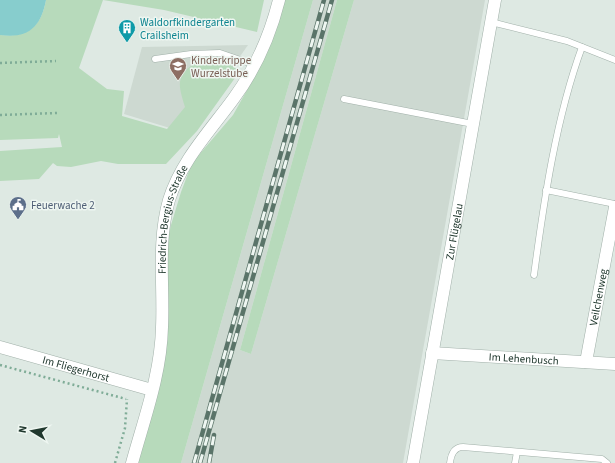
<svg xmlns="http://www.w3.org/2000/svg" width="615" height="463" font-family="'Source Sans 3',sans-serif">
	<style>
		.built { fill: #cdd9d1 }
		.green { fill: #b7dabb }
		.water { fill: #87cdcd }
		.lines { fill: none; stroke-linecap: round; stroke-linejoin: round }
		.lane-casing { stroke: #a1b0a9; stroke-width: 7 }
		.street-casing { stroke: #a1b0a9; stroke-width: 13 }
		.path { stroke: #7fac97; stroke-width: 2.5; stroke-dasharray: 2 3; stroke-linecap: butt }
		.lane { stroke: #fff; stroke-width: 6 }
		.street { stroke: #fff; stroke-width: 12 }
		.rail-casing { stroke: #5a7469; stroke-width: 4.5 }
		.rail { stroke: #eef6f1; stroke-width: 3; stroke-dasharray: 9; stroke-linecap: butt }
		.labels { text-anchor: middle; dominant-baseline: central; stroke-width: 3; stroke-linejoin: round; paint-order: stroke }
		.culture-label { font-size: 11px; fill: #0d838f; stroke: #eef6f1; text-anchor: start }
		.education-label { font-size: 11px; fill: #785e54; stroke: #eef6f1; text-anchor: start }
		.service-label { font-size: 11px; fill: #4e5e75; stroke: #eef6f1; text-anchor: start }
		.street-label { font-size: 11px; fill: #20382e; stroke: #eef6f1 }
	</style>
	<rect width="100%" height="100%" fill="#dee9e3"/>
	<g class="built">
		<polygon points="313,0 337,0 240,350 251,354 354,0 485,0 403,463 181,463"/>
		<polygon points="248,45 186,133 124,114 142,47"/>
	</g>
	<g class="green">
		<path d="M46,0H264L257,32L164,10L103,0L79,68L107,89L124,91L122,116L167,129L185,107C183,100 179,89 180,82C183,64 208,55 224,61C229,64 235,68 240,71L197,131L166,164H118L101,161L71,167L57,166L53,163L39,179L0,181V151L62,147L59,134L58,138L0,140V35C28,38 41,27 46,0Z"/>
		<polygon points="283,0 313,0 181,463 137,463 164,356 168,324 165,281 167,243 171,225 181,192 192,163 233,115 259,69"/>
		<polygon points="337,0 354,0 251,354 240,350"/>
	</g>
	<path class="water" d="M0,0H46C41,27 28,39 0,35Z"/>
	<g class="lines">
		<defs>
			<g id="lane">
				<polyline points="491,22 567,41 615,60"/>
				<polyline points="155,59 191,54 220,53 255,65"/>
				<polyline points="344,99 473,124"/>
				<polyline points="546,190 615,204"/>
				<path d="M534,275C544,200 556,118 582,47"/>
				<path d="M450,463C451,454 454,447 463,447L602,459L607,463"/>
				<polyline points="515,463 517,452"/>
			</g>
			<g id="street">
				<path id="s1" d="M0,347L152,390"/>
				<path id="s2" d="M432,353L615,364"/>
				<path id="s3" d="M586,362L615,207"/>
				<path id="s4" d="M132,463C144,419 161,374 162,327C164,285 157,242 169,200C181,161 210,131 234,98C256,68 270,36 279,0"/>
				<path id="s5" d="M413,463L495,0"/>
			</g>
		</defs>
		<use href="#lane" class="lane-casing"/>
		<use href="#street" class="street-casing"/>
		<g class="path">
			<polyline points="0,63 56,61"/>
			<polyline points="0,115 57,113"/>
			<polyline points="0,365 126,399"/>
			<polyline points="115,463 125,428 127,399"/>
		</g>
		<use href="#lane" class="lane"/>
		<use href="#street" class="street"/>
		<defs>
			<g id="rail">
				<polyline points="194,463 324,0"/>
				<polyline points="200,463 332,0"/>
				<polyline points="209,463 214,435"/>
			</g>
		</defs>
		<use href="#rail" class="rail-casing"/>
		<use href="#rail" class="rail"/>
	</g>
	<defs>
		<symbol id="building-pin" viewBox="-11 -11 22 30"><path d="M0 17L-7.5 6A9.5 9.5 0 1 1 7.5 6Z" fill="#0f9aa8" stroke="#eef6f1"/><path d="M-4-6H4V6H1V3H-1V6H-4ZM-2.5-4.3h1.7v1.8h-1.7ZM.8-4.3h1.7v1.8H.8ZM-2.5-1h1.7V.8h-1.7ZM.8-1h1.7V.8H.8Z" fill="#fff"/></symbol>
		<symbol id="school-pin" viewBox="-11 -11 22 30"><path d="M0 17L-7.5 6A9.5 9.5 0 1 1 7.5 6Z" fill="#8d6e63" stroke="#eef6f1"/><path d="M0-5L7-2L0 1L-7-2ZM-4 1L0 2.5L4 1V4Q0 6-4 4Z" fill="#fff"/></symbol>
		<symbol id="civic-pin" viewBox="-11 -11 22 30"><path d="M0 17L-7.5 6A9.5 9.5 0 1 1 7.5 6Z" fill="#5c6f8a" stroke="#eef6f1"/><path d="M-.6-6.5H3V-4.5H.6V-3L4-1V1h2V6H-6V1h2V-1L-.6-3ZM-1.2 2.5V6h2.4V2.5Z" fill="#fff"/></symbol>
	</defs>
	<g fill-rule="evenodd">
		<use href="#building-pin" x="117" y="18" width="20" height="27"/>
		<use href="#school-pin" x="168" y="56" width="20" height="27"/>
		<use href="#civic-pin" x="8" y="195" width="20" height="27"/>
	</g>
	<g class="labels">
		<g class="culture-label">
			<text x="140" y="22">Waldorfkindergarten<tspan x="140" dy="13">Crailsheim</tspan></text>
		</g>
		<g class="education-label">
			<text x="191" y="60">Kinderkrippe<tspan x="191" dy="13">Wurzelstube</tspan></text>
		</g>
		<g class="service-label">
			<text x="31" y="205">Feuerwache 2</text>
		</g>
		<g class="street-label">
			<text stroke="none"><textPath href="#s4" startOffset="249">Friedrich-Bergius-Straße</textPath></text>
			<text stroke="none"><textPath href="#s5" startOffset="235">Zur Flügelau</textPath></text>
			<text stroke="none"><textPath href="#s3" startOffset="66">Veilchenweg</textPath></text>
			<text stroke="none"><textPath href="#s2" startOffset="92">Im Lehenbusch</textPath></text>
			<text stroke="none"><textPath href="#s1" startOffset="79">Im Fliegerhorst</textPath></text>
		</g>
	</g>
	<g transform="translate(32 431) rotate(280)" stroke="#eef6f1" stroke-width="3" paint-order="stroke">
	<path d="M0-3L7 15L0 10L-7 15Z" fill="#20382e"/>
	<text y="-6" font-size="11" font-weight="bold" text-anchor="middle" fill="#20382e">N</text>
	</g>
</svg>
